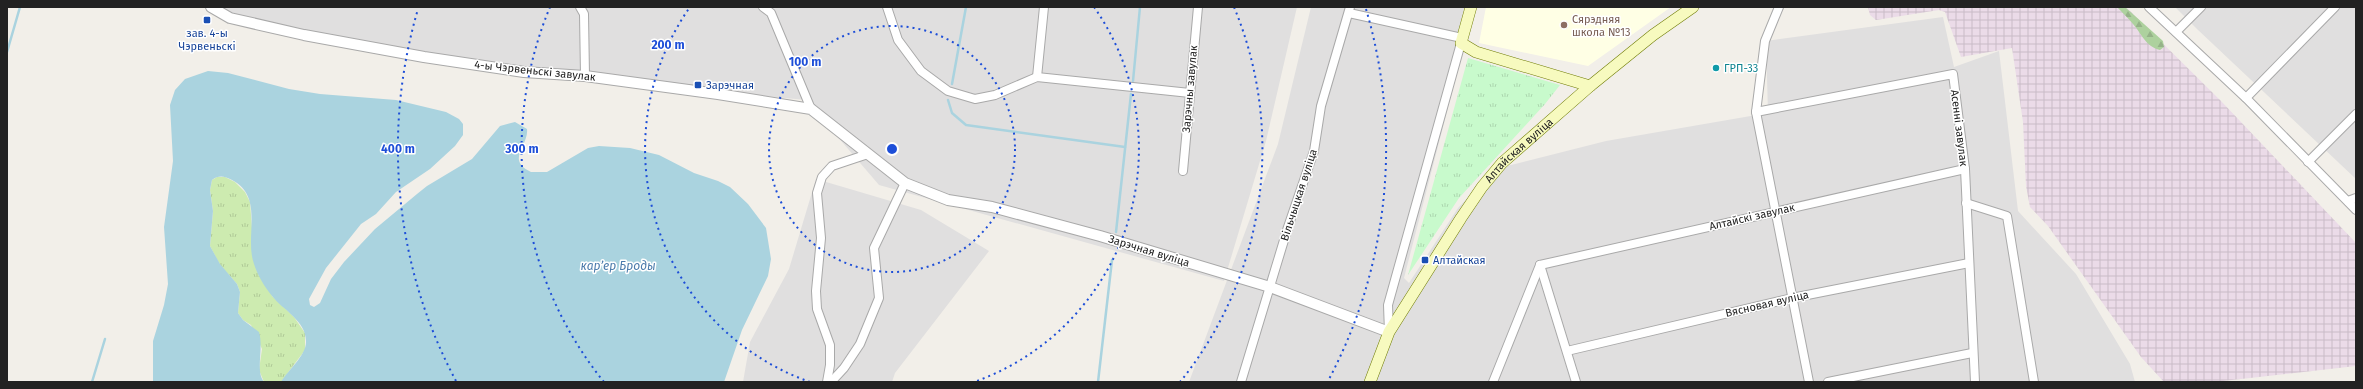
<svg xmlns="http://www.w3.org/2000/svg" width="2363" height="389" font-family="'Fira Sans',sans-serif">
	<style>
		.residential { fill: #e0dfdf }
		.industrial { fill: url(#industrial-grid) }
		.education { fill: #ffffe5 }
		.grass { fill: url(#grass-tufts) }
		.forest { fill: url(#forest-firs) }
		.park { fill: url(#park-tufts) }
		.water { fill: #aad3df }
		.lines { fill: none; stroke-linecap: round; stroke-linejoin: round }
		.stream { stroke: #aad3df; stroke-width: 2.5 }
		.minor-casing { stroke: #a9a9a9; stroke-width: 10 }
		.tertiary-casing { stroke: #a9a9a9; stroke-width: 12 }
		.secondary-casing { stroke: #707d05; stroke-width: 12 }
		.minor { stroke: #fff; stroke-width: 8 }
		.tertiary { stroke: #fff; stroke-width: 10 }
		.secondary { stroke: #f7fabf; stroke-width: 11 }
		.ring { fill: none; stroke: #1d4ed8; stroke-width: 2; stroke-dasharray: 2 4 }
		.transit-dot { fill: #1a4fb4; stroke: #fff; stroke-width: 1.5 }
		.education-dot { fill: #8d6e63; stroke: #fff; stroke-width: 1.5 }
		.culture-dot { fill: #0f9aa8; stroke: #fff; stroke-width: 1.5 }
		.labels { text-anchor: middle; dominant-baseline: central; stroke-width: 3; stroke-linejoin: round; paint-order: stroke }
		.education-label { font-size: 11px; fill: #785e54; stroke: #fff; text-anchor: start }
		.transit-label { font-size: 11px; fill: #164399; stroke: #fff; text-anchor: start }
		.culture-label { font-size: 11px; fill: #0d838f; stroke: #fff; text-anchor: start }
		.street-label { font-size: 11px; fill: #222; stroke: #fff }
		.water-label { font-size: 12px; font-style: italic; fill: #4a7aab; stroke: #fff }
		.centre { fill: #1d4ed8; stroke: #fff; stroke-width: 2 }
		.ring-label { font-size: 12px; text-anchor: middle; font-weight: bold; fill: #1d4ed8; stroke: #fff; stroke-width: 3; stroke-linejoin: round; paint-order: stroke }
	</style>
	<defs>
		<pattern id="industrial-grid" width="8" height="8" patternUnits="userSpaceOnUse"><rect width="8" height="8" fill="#ebdbe8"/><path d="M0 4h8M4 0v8" fill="none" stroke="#c9bcc7"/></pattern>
		<pattern id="grass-tufts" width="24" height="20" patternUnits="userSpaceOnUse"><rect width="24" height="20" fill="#cdebb0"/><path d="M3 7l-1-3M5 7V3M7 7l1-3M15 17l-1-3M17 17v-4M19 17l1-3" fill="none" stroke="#b0c997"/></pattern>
		<pattern id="forest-firs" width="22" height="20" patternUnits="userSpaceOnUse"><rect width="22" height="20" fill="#add19e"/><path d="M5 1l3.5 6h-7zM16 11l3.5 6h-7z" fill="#95b388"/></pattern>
		<pattern id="park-tufts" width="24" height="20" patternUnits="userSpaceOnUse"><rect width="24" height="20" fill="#c8facc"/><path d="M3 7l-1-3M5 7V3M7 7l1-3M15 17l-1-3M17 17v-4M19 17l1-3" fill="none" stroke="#acd6af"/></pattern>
	</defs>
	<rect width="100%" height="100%" fill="#f2efe9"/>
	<g class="residential">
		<polygon points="214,7 1297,7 1266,141 1224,281 879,185 806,100 481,68 218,11"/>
		<polygon points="1311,7 1474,7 1404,278 1409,283 1458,208 1495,169 1606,141 1768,113 1766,41 1943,17 1954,67 1999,51 2018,211 2076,274 2130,364 2135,382 1189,382 1278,144"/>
		<polygon points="2175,7 2356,7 2356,179 2197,29"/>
		<polygon points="816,179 921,210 989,251 895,373 892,382 743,382 750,342 789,269"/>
	</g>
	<polygon class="industrial" points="1868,7 2126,7 2221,101 2356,243 2356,366 2214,382 2164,382 2141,357 2048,226 2030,207 2026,186 2023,122 2012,48 1961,57 1945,12 1939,10 1876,20 1870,15"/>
	<polygon class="education" points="1486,7 1671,7 1588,66 1479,43"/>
	<polygon class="grass" points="217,177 225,177 235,182 245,192 250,202 252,228 272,296 294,317 305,333 305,350 281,382 264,382 259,370 262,349 251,325 243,320 238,313 240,292 237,284 220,265 210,246 213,211 210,190 212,180"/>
	<path class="forest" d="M2117,7H2125L2163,41L2164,47L2160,50C2145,46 2142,34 2133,24C2128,18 2122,12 2117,7Z"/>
	<polygon class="park" points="1468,58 1560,85 1545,104 1459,198 1408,275"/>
	<path class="water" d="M208,71L228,73L289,89L320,94L396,100L446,112L459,119L463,124V135L455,146L430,169L396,192L376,214L361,224L326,268L309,299L310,305L314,307L320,303L331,279L344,262L375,229L417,194L427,186L472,159L500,126L515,122L527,129C529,146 505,160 531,172H547L588,148L599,146L630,148L659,155L694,173L718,181L730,187L748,204L766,228L771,259L768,276L742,330L724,382H281C288,370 307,355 306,341C306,321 283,310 272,296C264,286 258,276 254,264C244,237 265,197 232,180C224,176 219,175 212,180L210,190L213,211L210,246L220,264L237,284L240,292L238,313L243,320L259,332C264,349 255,371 264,382H153V341L164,305L168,284L164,227L173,161L170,105L175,90L185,79Z"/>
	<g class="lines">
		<g class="stream">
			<polyline points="7,52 20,7"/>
			<polyline points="1133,81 1140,7"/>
			<polyline points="952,84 966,7"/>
			<polyline points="948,100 952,113 966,125 1125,147"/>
			<polyline points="1116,232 1131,94"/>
			<polyline points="92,382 105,339"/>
			<polyline points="1098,382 1112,260"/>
		</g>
		<defs>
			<g id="minor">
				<polyline points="580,7 584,14 585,76"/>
				<polyline points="763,7 771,13 811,109"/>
				<polyline points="887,7 898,40 921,71 948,91 975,99 995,95 1037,77 1190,93"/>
				<polyline points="1779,7 1765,41 1756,112 1809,382"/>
				<polyline points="2149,7 2246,98 2356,210"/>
				<polyline points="1349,13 1462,38"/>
				<polyline points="2176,32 2201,7"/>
				<polyline points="1037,77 1044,7"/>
				<polyline points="2246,98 2335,7"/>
				<polyline points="1756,112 1953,74 1965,169 1975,382"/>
				<polyline points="2308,162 2356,114"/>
				<polyline points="1183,171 1198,7"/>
				<polyline points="2348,201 2356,198"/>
				<polyline points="1966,203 2007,216 2034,382"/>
				<polyline points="1540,265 1965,169"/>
				<polyline points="1540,265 1576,382"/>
				<polyline points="1389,332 1388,305 1461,43"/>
				<polyline points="1567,351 1792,298 1969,263"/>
				<polyline points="827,382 830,365 830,345 817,309 816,291 821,238 817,193 822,177 832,166 868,154"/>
				<polyline points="831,382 844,368 860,344 879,298 874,248 905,183"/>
				<polyline points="1241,382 1288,227 1314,151 1321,106 1350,7"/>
				<polyline points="1493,382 1540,265"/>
				<polyline points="1828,382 1972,353"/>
			</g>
			<polyline id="tertiary" points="211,7 230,18 304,35 424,57 524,72 585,76 718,94 811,109 905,183 948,200 992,207 1100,236 1270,287 1389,332"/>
			<g id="secondary">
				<polyline points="1471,7 1461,43 1476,52 1590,86"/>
				<path id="s1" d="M1370,382L1389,332L1461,218L1482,187L1502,163L1590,86L1653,35L1693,7"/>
			</g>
		</defs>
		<use href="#minor" class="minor-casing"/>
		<use href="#tertiary" class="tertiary-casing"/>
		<use href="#secondary" class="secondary-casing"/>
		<use href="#minor" class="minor"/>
		<use href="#tertiary" class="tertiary"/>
		<use href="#secondary" class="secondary"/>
	</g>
	<g class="ring">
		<circle cx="892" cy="149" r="123"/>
		<path d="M810 382A247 247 0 0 1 690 7M1094 7A247 247 0 0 1 974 382"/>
		<path d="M604 382A370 370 0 0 1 550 7M1234 7A370 370 0 0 1 1180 382"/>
		<path d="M456 381A494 494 0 0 1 418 9M1366 9A494 494 0 0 1 1328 381"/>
	</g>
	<g class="transit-dot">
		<rect x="203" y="16" width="8" height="8" rx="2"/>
		<rect x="694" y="81" width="8" height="8" rx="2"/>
		<rect x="1421" y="256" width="8" height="8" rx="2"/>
	</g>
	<circle class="education-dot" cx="1564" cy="25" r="4"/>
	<circle class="culture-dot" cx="1716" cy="68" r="4"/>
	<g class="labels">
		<g class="education-label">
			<text x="1572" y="19">Сярэдняя<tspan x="1572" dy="13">школа №13</tspan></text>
		</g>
		<g class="transit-label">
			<text x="207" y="33" text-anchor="middle">зав. 4-ы<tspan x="207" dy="13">Чэрвеньскі</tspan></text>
			<text x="706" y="85">Зарэчная</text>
			<text x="1433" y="260">Алтайская</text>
		</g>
		<g class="culture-label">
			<text x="1724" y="68">ГРП-33</text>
		</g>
		<g class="street-label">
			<text transform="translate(535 71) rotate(6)">4-ы Чэрвеньскі завулак</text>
			<text transform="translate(1190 89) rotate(-85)">Зарэчны завулак</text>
			<text transform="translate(1959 128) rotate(83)">Асенні завулак</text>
			<text stroke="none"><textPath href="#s1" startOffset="278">Алтайская вуліца</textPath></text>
			<text transform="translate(1299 195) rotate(-72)">Вільчыцкая вуліца</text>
			<text transform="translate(1752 217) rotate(-13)">Алтайскі завулак</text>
			<text transform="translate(1149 251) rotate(17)">Зарэчная вуліца</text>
			<text transform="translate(1767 304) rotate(-13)">Вясновая вуліца</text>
		</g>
		<g class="water-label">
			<text x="618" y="266">карʼер Броды</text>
		</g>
	</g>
	<circle cx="892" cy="149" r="6" class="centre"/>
	<g class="ring-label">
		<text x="668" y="49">200 m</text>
		<text x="805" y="66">100 m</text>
		<text x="398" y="153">400 m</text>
		<text x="522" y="153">300 m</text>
	</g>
	<rect width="2363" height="389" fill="none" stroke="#222222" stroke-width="16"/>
</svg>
